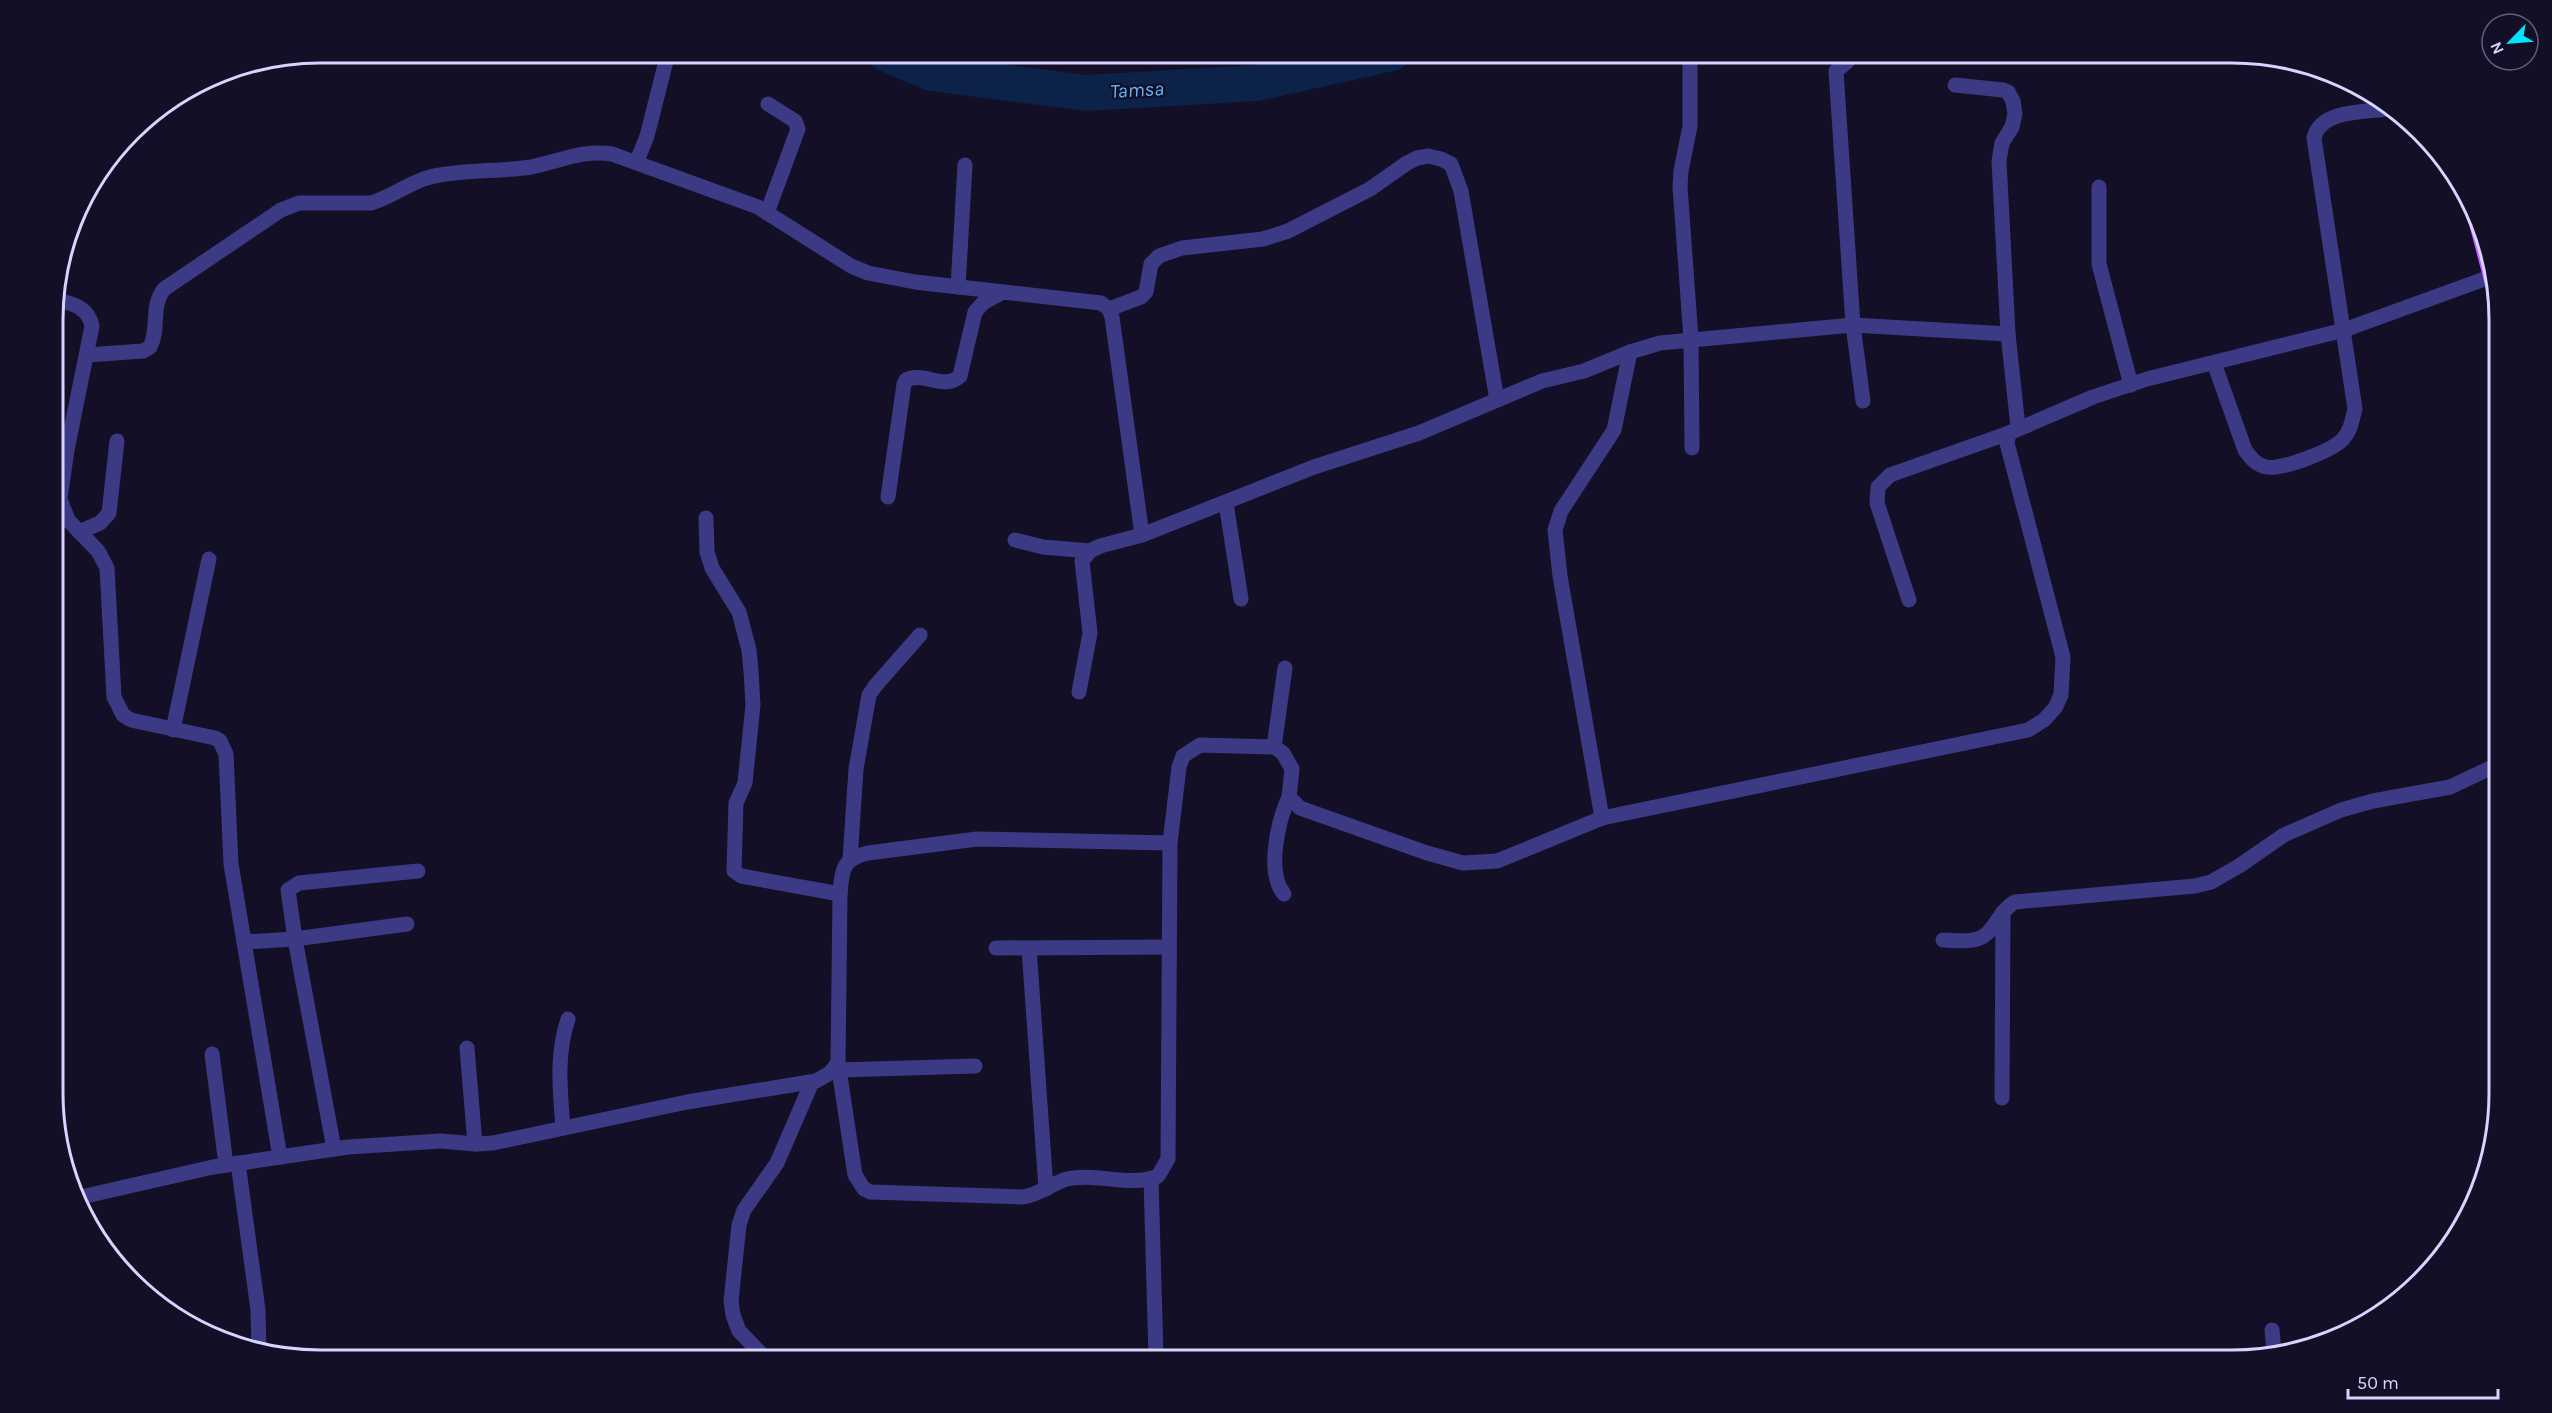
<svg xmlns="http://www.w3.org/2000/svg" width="2552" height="1413" font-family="Karla,sans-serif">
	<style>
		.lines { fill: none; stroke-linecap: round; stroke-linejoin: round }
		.river { stroke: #0c2248; stroke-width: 36 }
		.minor { stroke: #3d3a85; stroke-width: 15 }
		.major { stroke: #c25bff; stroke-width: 15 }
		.labels { text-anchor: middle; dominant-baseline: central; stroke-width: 4.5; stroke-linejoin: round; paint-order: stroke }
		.water-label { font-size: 20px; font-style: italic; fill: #62b6ff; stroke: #130f26 }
		.rim { fill: none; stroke: #d9d4ff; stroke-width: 3 }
	</style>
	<rect width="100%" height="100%" fill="#130f26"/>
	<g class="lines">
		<polyline class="river" points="885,53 931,73 1086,93 1257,83 1392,53"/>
		<g class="minor">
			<polyline points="1690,53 1690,126 1681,171 1680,187 1691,339 1692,448"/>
			<polyline points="1850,53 1848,61 1836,71 1853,325 1863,401"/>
			<polyline points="1955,85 2003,90 2008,92 2013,101 2015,114 2012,127 2002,143 1999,161 2008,334 2018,427"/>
			<polyline points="637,161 647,136 668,53"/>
			<polyline points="2099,187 2099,264 2131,385"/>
			<polyline points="767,213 798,129 795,121 768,104"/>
			<polyline points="958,287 965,165"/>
			<path d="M55,299C72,304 88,306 92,326L67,450L60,499L68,520L98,551L107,568L114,697L123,715L131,720L215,738L220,741L226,754L231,864L280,1157"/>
			<polyline points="1109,309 1141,297 1146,292 1151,264 1159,256 1182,248 1263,239 1288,231 1370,189 1407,163 1417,158 1428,156 1441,159 1451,164 1461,191 1497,400"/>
			<path d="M87,355L143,351L150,347C160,328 150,307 164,289L281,210L299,203H371C392,197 408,183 430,177C462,169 498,172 531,167C558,162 583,149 612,154L758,207L851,266L868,273L915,282L1101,303L1109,309L1112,317L1142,535"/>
			<path d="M2214,363L2245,450C2251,458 2256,465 2266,467C2282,470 2332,451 2343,439C2351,430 2352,420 2355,409L2314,138C2320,110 2364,112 2387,109"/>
			<path d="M888,497L904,384L906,380C924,371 944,391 960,376L975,312L983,303L1003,292"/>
			<polyline points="1226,503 1241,599"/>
			<polyline points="706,518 707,552 712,568 739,612 749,650 751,671 753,705 745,783 736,803 734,871 741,876 840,894"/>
			<polyline points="79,532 100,523 109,513 117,441"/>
			<polyline points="1015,540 1043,547 1090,551"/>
			<polyline points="1909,600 1877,503 1878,487 1890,475 2009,433"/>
			<polyline points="1079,692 1090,633 1082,561 1090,551 1100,546 1142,535 1314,467 1419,433 1542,381 1584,371 1630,352 1660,343 1853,325 2008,334"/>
			<polyline points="173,730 209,559"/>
			<polyline points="1274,747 1285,668"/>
			<polyline points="1602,818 1560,576 1555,530 1561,511 1614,430 1630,352"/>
			<polyline points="850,860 856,769 869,695 876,685 920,635"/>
			<path d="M1284,894C1266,872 1278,821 1289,797"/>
			<path d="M1943,940C1952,940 1964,942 1973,940C1995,937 1997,911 2015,902L2195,886L2211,882L2239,866L2284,835L2341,810L2373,801L2450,787L2499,764"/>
			<polyline points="244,942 295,939 407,924"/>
			<polyline points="996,948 1169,947"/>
			<polyline points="1029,948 1046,1189"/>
			<polyline points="467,1048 475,1144"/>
			<polyline points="212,1054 226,1165"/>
			<path d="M838,1063L855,1175L864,1189L871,1192L1023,1197C1039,1195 1052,1183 1067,1179C1097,1172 1129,1188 1158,1176L1168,1159L1170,843"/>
			<polyline points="839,1070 975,1066"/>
			<polyline points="2002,1098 2003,912"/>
			<path d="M563,1128C560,1090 556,1055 568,1019"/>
			<polyline points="334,1149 295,939 288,890 299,883 418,871"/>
			<polyline points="238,1163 258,1310 259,1352"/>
			<polyline points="1151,1179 1156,1357"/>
			<path d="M81,1197L213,1167L348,1147L441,1141L475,1144L493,1143L687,1102L816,1081L830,1073L838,1063L840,894C842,870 842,859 868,853L977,839L1170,843L1179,767L1183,756L1200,745L1274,747L1283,753L1292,769L1289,797L1300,808L1427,853L1463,863L1481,862L1497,861L1512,855L1602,818L2028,730L2044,720L2055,708L2061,695L2063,657L2007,443L2009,433L2093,397L2147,379L2344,330L2490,277"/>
			<polyline points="2272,1330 2274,1352"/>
			<polyline points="767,1360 739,1331 733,1315 731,1301 739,1225 744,1210 777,1163 812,1082"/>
		</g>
		<polyline class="major" points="2473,210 2499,309"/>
	</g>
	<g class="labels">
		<g class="water-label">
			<text transform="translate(1137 90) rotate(-3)">Tamsa</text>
		</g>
	</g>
	<path d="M0 0H2552V1413H0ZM320 63H2232A257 257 0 0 1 2489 320V1093A257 257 0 0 1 2232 1350H320A257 257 0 0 1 63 1093V320A257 257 0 0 1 320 63Z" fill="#130f26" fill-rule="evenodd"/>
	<path class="rim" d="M320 63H2232A257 257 0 0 1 2489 320V1093A257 257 0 0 1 2232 1350H320A257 257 0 0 1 63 1093V320A257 257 0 0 1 320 63Z"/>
	<g transform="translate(2510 42) rotate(245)"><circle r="28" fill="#130f26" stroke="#625e7d" stroke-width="1.5"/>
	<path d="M0-4.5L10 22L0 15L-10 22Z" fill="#00e5ff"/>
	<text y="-9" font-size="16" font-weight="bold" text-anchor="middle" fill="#d9d4ff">N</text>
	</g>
	<path d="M2348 1389v9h150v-9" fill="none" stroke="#d9d4ff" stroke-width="3"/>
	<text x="2357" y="1389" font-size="18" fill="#d9d4ff" stroke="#130f26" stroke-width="4.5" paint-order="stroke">50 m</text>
</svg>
